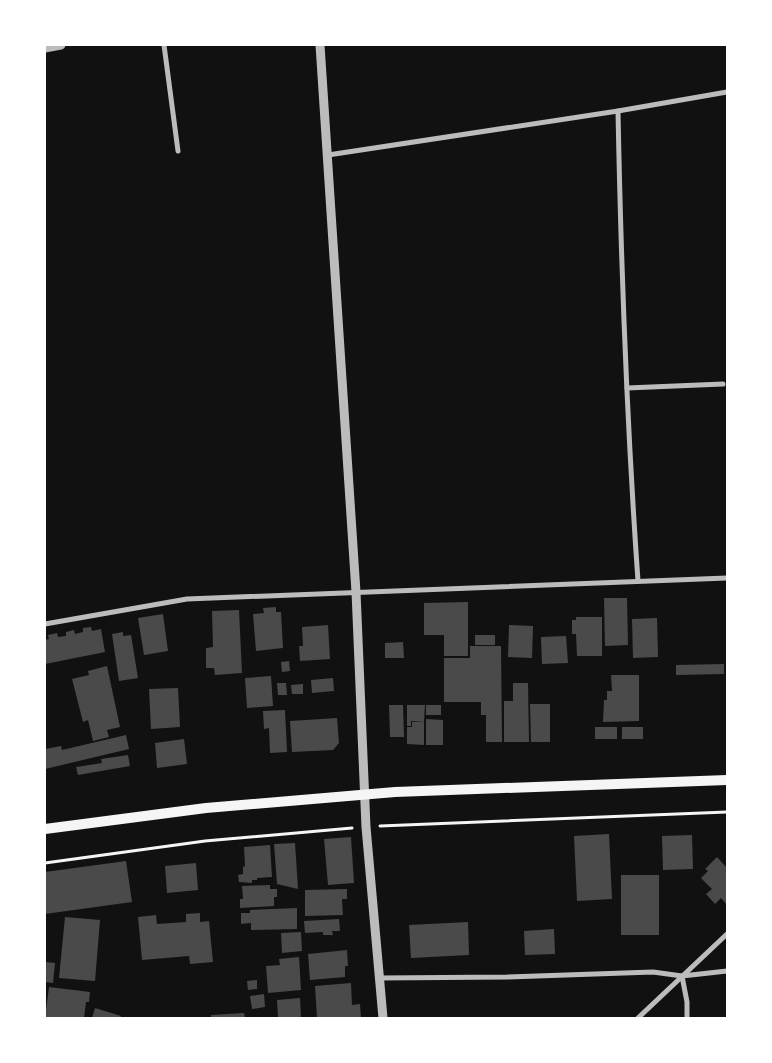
<svg xmlns="http://www.w3.org/2000/svg" width="772" height="1063" font-family="'PT Sans',sans-serif">
	<style>
		.building { fill: #4a4a4a }
		.lines { fill: none; stroke-linecap: round; stroke-linejoin: round }
		.path { stroke: #f5f5f5; stroke-width: 3 }
		.minor { stroke: #bcbcbc; stroke-width: 5 }
		.tertiary { stroke: #bcbcbc; stroke-width: 9 }
		.secondary { stroke: #f5f5f5; stroke-width: 10 }
	</style>
	<rect width="100%" height="100%" fill="#111"/>
	<g class="building">
		<polygon points="604,598 627,598 628,645 605,646"/>
		<polygon points="468,602 468,656 444,656 444,635 424,635 424,603"/>
		<polygon points="276,607 276,612 281,612 283,648 256,651 253,614 264,613 263,608"/>
		<polygon points="239,610 242,673 215,675 214,668 206,668 206,648 213,647 212,611"/>
		<polygon points="163,614 168,651 144,655 138,618"/>
		<polygon points="576,617 602,617 602,656 577,656 576,634 572,634 572,620 576,620"/>
		<polygon points="657,618 658,657 633,658 632,619"/>
		<polygon points="328,625 330,659 300,661 299,646 303,646 302,627"/>
		<polygon points="509,625 533,626 532,658 508,657"/>
		<polygon points="91,627 92,631 101,629 105,652 45,664 45,640 49,639 48,635 57,633 58,637 66,636 66,632 74,630 75,634 83,632 83,628"/>
		<polygon points="123,632 123,636 131,635 138,678 119,681 112,634"/>
		<rect x="475" y="635" width="20" height="10"/>
		<polygon points="566,636 568,663 542,664 541,637"/>
		<polygon points="403,642 404,658 385,658 385,643"/>
		<polygon points="470,646 501,646 502,742 486,742 486,715 481,715 481,702 444,702 444,658 470,658"/>
		<polygon points="289,661 290,671 282,672 281,662"/>
		<polygon points="724,664 724,674 676,675 676,665"/>
		<polygon points="107,666 120,727 107,730 109,737 93,741 88,720 83,722 72,679 89,675 88,671"/>
		<polygon points="611,675 639,675 639,721 603,722 604,700 607,700 607,691 612,691"/>
		<polygon points="271,676 273,706 247,708 245,678"/>
		<polygon points="333,678 334,691 312,693 311,680"/>
		<polygon points="277,683 286,683 287,695 278,695"/>
		<polygon points="513,683 528,683 529,742 504,742 504,701 513,701"/>
		<polygon points="303,684 303,694 292,694 291,685"/>
		<polygon points="178,688 180,727 151,729 149,689"/>
		<polygon points="530,704 550,704 550,742 531,742"/>
		<polygon points="389,705 403,705 404,737 390,737"/>
		<polygon points="407,705 425,705 424,722 411,721 411,726 407,726"/>
		<rect x="426" y="705" width="15" height="10"/>
		<polygon points="285,710 287,752 270,753 269,728 264,729 263,711"/>
		<polygon points="337,718 339,743 333,750 292,752 290,721"/>
		<polygon points="426,719 443,720 443,745 426,745 426,722 428,722 426,722"/>
		<polygon points="412,722 424,722 424,745 407,744 407,727 412,727"/>
		<rect x="595" y="727" width="22" height="12"/>
		<rect x="622" y="727" width="21" height="12"/>
		<polygon points="126,735 129,749 45,769 45,749 61,746 62,750"/>
		<polygon points="184,739 187,764 157,768 155,743"/>
		<polygon points="128,755 130,766 78,775 76,767 102,763 101,759"/>
		<polygon points="609,834 612,899 577,901 574,836"/>
		<polygon points="692,835 693,869 663,870 662,836"/>
		<polygon points="351,837 354,883 328,885 324,839"/>
		<polygon points="295,843 298,889 277,884 274,844"/>
		<polygon points="270,845 272,877 257,878 257,880 252,880 252,883 239,882 238,875 243,874 243,867 245,866 244,847"/>
		<polygon points="717,857 727,868 727,905 721,898 715,904 706,894 712,889 701,878 708,871 705,869"/>
		<polygon points="126,861 132,902 45,914 45,872"/>
		<polygon points="196,863 198,890 167,893 165,866"/>
		<rect x="621" y="875" width="38" height="60"/>
		<polygon points="270,885 270,889 277,889 277,897 274,897 274,906 240,908 240,899 243,899 242,886"/>
		<polygon points="347,889 347,899 342,899 343,915 305,916 305,890"/>
		<polygon points="297,908 297,929 251,930 251,923 241,924 241,913 250,913 250,910"/>
		<polygon points="200,913 200,922 209,921 213,962 190,964 189,956 142,960 138,917 156,915 157,924 186,922 186,914"/>
		<polygon points="65,917 100,920 95,981 59,978"/>
		<polygon points="339,919 340,931 332,931 333,935 323,935 323,932 305,933 304,921"/>
		<polygon points="468,922 469,955 411,958 409,925"/>
		<polygon points="554,929 555,954 525,955 524,931"/>
		<polygon points="301,932 302,951 282,953 281,933"/>
		<polygon points="347,950 348,966 345,966 345,977 310,980 308,954"/>
		<polygon points="299,957 301,990 268,993 266,966 280,965 279,959"/>
		<polygon points="45,962 55,963 53,983 45,982"/>
		<polygon points="257,980 257,989 248,990 247,981"/>
		<polygon points="351,983 352,1005 360,1004 361,1018 317,1018 315,986"/>
		<polygon points="49,987 90,992 89,1002 86,1002 84,1018 45,1018"/>
		<polygon points="264,994 265,1007 252,1009 250,996"/>
		<polygon points="300,998 301,1018 278,1018 277,1000"/>
		<polygon points="95,1008 121,1016 120,1018 92,1018"/>
		<polygon points="244,1013 245,1018 211,1018 211,1015"/>
	</g>
	<g class="lines">
		<g class="path">
			<polyline points="380,826 727,812"/>
			<polyline points="45,863 205,841 352,828"/>
		</g>
		<g class="minor">
			<polyline points="164,45 178,151"/>
			<path d="M618,111C621,268 627,425 638,581"/>
			<polyline points="328,155 618,111 727,92"/>
			<polyline points="627,388 723,384"/>
			<polyline points="45,624 187,599 727,578"/>
			<polyline points="682,976 687,1002 687,1018"/>
			<polyline points="380,978 507,977 653,972 682,976 727,971"/>
			<polyline points="638,1018 727,934"/>
		</g>
		<g class="tertiary">
			<polyline points="320,45 356,592 366,827 383,1018"/>
			<polyline points="45,48 61,45"/>
		</g>
		<polyline class="secondary" points="45,829 206,808 395,792 727,780"/>
	</g>
	<rect width="772" height="1063" fill="none" stroke="#ffffff" stroke-width="92"/>
</svg>
